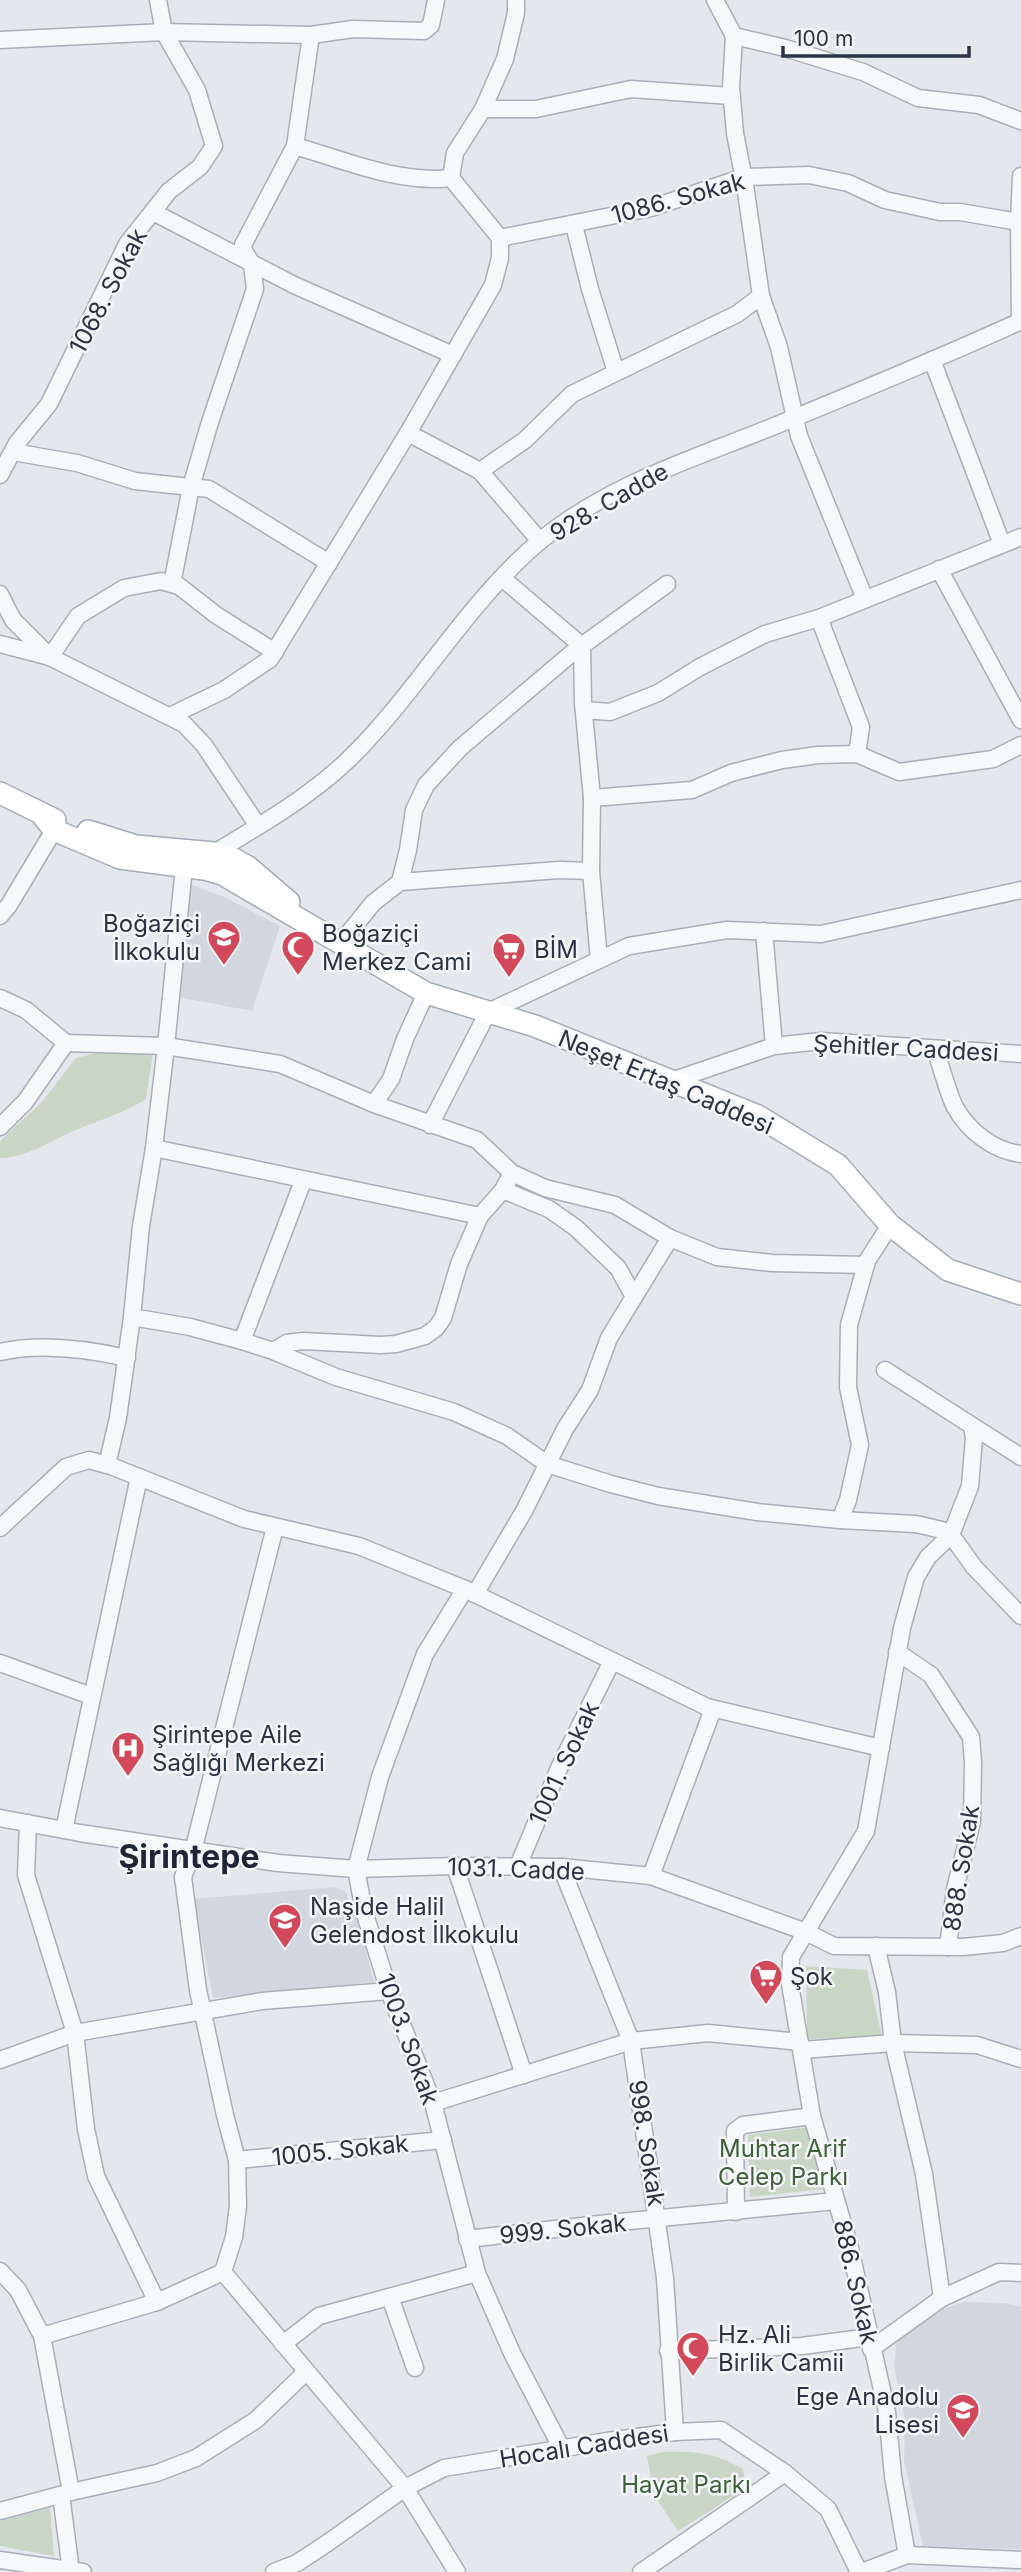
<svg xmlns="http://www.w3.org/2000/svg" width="1021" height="2572" font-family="Inter,sans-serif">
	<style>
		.built { fill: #d2d6de }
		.green { fill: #c9d6c5 }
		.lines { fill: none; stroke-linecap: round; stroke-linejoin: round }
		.minor-casing { stroke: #a9aeb7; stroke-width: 19 }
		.major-casing { stroke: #a3abb8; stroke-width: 24 }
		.minor { stroke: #f7f8fa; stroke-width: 16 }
		.major { stroke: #fff; stroke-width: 21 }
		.labels { text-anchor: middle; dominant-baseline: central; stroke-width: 5; stroke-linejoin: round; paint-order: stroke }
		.street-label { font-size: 24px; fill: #2b3445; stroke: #f4f6f9 }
		.poi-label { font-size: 24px; fill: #2b3445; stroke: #f4f6f9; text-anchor: start }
		.park-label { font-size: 24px; fill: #3f6138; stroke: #f4f6f9 }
		.district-label { font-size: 32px; font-weight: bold; fill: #1d2536; stroke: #f4f6f9 }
	</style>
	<rect width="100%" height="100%" fill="#e4e7ec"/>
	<g class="built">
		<polygon points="186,883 224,897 280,926 252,1011 178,997"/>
		<polygon points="335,1887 346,1892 357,1919 374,1982 213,1998 194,1899"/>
		<polygon points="964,2302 1005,2303 1021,2307 1021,2549 923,2546 904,2461 905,2419 894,2366 897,2339 925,2315"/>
	</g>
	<g class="green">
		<path d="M114,1049L153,1053L146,1099C124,1113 100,1120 76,1130C52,1140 27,1158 0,1158V1141L42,1102L76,1058Z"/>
		<polygon points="806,1966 867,1970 882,2037 807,2039"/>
		<polygon points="809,2127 824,2189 750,2197 748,2135"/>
		<path d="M661,2452C695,2451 713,2452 743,2469L745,2480L739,2492L678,2531L654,2495L647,2456Z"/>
		<polygon points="50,2508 54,2556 0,2546 0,2521"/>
	</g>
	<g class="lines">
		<defs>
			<g id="minor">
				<polyline points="715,0 734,36 731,87 735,133 745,185 761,296 779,347 799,436 865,599"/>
				<polyline points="734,36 785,48 863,72 918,98 979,105 1021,121"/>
				<polyline points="0,40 164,32 311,35 353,29 424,31 431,25 436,0"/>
				<polyline points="483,109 536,109 631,89 731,96"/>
				<path d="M295,146C344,160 399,184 451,178"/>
				<polyline points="153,212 294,285 453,355"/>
				<polyline points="574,225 590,289 616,372"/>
				<polyline points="500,238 651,208 744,177 809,175 848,183 885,200 940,212 960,212 1019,222"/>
				<polyline points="1020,322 1019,222 1021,176"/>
				<polyline points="932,360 1002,544"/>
				<polyline points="408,433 480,471 540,541"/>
				<polyline points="13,452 77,463 135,481 209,489 329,563"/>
				<polyline points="480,471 525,440 572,394 737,314 761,296"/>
				<polyline points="0,475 17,443 49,404 127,244 169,191 200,167 214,146 197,90 164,32 158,0"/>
				<polyline points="939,569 1021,720"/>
				<polyline points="502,578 582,646 583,703 592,798 591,871 599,960"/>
				<polyline points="172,584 191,487 210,422 255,289 252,264 243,249 243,245 295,146 311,35"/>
				<polyline points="0,594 13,620 50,657 184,724 204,745 258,826"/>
				<polyline points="819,618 861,727 857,754"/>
				<polyline points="0,644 50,657 78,616 124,588 161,581 179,586 216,615 275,652"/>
				<polyline points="584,710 610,712 658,693 700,667 765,634 819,618 1021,537"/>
				<polyline points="170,716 224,690 270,659 408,433 493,285 500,258 500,238 451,178 455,153 483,109 505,59 516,13 516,0"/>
				<polyline points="592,798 692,790 731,773 782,760 818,755 857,754 899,772 993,759 1021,745"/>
				<path d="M214,853C261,825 308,798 348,760C418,692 465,604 540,541C606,486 689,460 767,429C853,394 937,359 1021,321"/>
				<polyline points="400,882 408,850 414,810 426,785 460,748 572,653 667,584"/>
				<polyline points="0,916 9,905 54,830"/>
				<polyline points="764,931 774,1046"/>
				<polyline points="340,944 373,903 400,882 559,870 591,871"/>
				<polyline points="0,998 26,1010 66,1043"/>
				<polyline points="66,1043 166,1046 280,1064 374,1104 477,1140 512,1173 545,1188 615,1205 670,1238 717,1257 772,1263 866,1265"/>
				<path d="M935,1049C941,1065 948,1094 955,1107C968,1131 994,1151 1021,1154"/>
				<polyline points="671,1081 774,1046 821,1041 1021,1054"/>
				<polyline points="374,1104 391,1079 405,1039 426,993"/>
				<polyline points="430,1125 488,1012 629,946 727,930 821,934 1021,890"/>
				<polyline points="0,1127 25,1102 66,1043"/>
				<polyline points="154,1148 480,1216"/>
				<polyline points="503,1190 549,1209 576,1228 618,1268 634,1297"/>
				<polyline points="132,1317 190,1327 242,1341 273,1351 336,1377 454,1412 507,1436 547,1464 611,1484 658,1496 757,1512 840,1520 916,1524 942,1530 951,1535 974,1567 1021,1616"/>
				<polyline points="242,1341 303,1181"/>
				<polyline points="273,1351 287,1343 303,1341 381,1345 396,1344 425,1336 436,1328 443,1318 459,1264 480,1216 503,1190 512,1173"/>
				<path d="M0,1352C40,1343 87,1349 127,1358"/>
				<polyline points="885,1370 1021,1457"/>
				<polyline points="107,1465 118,1418 132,1317 141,1226 154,1148 166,1046 184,867"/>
				<polyline points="840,1520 848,1500 860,1445 848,1387 849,1325 867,1261 890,1225"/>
				<polyline points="0,1528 66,1467 89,1460 111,1466 244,1519 359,1546 465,1589 707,1707 881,1748"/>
				<polyline points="465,1589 425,1654 380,1777 356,1869 364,1911 389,1991 433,2103 477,2273 512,2353 562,2449"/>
				<polyline points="475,1594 524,1511 565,1429 590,1390 609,1338 670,1238"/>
				<polyline points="897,1652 931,1675 971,1737 973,1762 972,1822 955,1889 948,1947"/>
				<polyline points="0,1663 91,1696"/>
				<polyline points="0,1818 80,1833 278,1863 356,1869 455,1866 561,1867 651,1876 806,1932 834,1946 963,1947 1003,1943 1021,1936"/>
				<polyline points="28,1823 26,1875 75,2033 86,2129 96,2176 157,2302"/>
				<polyline points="64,1830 139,1477"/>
				<polyline points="455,1866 524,2075"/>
				<polyline points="518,1866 560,1766 612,1661"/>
				<polyline points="561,1867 631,2041 665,2278 675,2432"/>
				<polyline points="651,1876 713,1709"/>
				<polyline points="876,1946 887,1992 893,2043 924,2174 942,2298"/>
				<polyline points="802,2050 893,2043 977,2045 1021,2059"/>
				<polyline points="0,2060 75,2033 262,2001 389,1991"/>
				<polyline points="433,2103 631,2041 708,2033 800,2042"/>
				<polyline points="237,2160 443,2140"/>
				<polyline points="736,2212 735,2131 743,2125 812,2116"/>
				<polyline points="467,2239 599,2224 836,2201"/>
				<polyline points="0,2271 18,2290 42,2336 71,2492"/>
				<polyline points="223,2272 405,2488 457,2572"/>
				<polyline points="390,2297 415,2368"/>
				<polyline points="42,2336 157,2302 223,2272 234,2237 238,2206 237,2160 225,2115 198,1990 183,1877 193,1851 275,1527"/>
				<polyline points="283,2344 319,2316 477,2273"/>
				<polyline points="871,2349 942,2298 999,2272 1021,2273"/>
				<polyline points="668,2351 802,2346 869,2337"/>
				<polyline points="61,2495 71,2571"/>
				<polyline points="0,2511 71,2492 157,2473 196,2458 256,2420 306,2372"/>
				<polyline points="907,2555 893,2476 887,2412 850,2248 812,2116 790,1984 791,1957 866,1831 902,1628 916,1577 928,1557 951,1535 970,1486 974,1438 972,1426"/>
				<polyline points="0,2560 83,2572"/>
				<polyline points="274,2572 297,2563 326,2544 405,2488 444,2468 607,2441 675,2432 721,2430 785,2473 828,2509 859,2572"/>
				<polyline points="641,2572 785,2473"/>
				<polyline points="862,2572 907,2555 1021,2560"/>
			</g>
			<g id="major">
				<polyline points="0,793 55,820"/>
				<polyline points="42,815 54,830 120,858 204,869 222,874 426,993 535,1026 758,1116 838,1165 890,1225 948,1270 1021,1294"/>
				<polyline points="88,831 136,846 214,853 232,858 248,867 289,902"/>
			</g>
		</defs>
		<use href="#minor" class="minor-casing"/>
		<use href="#major" class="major-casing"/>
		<use href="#minor" class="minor"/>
		<use href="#major" class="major"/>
	</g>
	<defs>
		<symbol id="school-pin" viewBox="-11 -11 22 30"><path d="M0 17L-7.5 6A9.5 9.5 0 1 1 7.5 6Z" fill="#d1495b" stroke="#f4f6f9"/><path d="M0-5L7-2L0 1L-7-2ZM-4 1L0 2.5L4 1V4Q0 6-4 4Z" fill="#fff"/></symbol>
		<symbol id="mosque-pin" viewBox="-11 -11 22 30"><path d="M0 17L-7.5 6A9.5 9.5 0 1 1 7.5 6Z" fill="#d1495b" stroke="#f4f6f9"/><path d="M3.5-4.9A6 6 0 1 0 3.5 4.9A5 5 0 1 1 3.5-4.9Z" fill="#fff"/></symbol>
		<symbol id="supermarket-pin" viewBox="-11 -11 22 30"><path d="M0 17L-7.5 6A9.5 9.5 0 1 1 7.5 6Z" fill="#d1495b" stroke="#f4f6f9"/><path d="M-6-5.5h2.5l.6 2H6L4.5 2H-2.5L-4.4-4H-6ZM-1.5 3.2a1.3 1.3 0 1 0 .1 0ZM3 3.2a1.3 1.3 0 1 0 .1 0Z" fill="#fff"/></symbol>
		<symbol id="hospital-pin" viewBox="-11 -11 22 30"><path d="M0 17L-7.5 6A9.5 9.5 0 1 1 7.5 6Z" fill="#d1495b" stroke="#f4f6f9"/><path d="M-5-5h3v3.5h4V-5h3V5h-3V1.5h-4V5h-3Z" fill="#fff"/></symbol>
	</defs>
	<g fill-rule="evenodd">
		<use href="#school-pin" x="205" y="918" width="38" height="52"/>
		<use href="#mosque-pin" x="279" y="928" width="38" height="52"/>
		<use href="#supermarket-pin" x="490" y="930" width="38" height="52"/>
		<use href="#hospital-pin" x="109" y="1729" width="38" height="52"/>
		<use href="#school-pin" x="266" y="1901" width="38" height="52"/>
		<use href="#supermarket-pin" x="747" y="1957" width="38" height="52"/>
		<use href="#mosque-pin" x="674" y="2329" width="38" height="52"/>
		<use href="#school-pin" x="944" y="2391" width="38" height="52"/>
	</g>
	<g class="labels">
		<g class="street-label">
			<text transform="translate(678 198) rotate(-15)">1086. Sokak</text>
			<text transform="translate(108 291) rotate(-62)">1068. Sokak</text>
			<text transform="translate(609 502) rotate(-30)">928. Cadde</text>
			<text transform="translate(906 1048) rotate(3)">Şehitler Caddesi</text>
			<text transform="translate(666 1082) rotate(23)">Neşet Ertaş Caddesi</text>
			<text transform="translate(564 1763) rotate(-65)">1001. Sokak</text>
			<text transform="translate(961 1868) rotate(-81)">888. Sokak</text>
			<text transform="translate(516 1869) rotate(2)">1031. Cadde</text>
			<text transform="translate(408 2039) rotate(70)">1003. Sokak</text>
			<text transform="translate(647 2143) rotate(81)">998. Sokak</text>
			<text transform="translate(340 2150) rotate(-6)">1005. Sokak</text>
			<text transform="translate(563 2229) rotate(-6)">999. Sokak</text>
			<text transform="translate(856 2282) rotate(77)">886. Sokak</text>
			<text transform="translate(584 2446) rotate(-9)">Hocalı Caddesi</text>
		</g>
		<g class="poi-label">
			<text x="200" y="923" text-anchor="end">Boğaziçi<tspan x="200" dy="28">İlkokulu</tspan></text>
			<text x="322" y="933">Boğaziçi<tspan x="322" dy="28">Merkez Cami</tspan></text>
			<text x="534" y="949">BİM</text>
			<text x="152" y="1734">Şirintepe Aile<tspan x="152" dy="28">Sağlığı Merkezi</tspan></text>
			<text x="310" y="1906">Naşide Halil<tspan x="310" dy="28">Gelendost İlkokulu</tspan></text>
			<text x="790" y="1976">Şok</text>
			<text x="718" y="2334">Hz. Ali<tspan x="718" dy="28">Birlik Camii</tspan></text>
			<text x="939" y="2396" text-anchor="end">Ege Anadolu<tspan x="939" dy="28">Lisesi</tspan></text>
		</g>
		<g class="park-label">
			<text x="783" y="2148">Muhtar Arif<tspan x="783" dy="28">Celep Parkı</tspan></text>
			<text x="686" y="2484">Hayat Parkı</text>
		</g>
		<g class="district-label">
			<text x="189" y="1856">Şirintepe</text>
		</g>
	</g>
	<path d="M783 46v10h186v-10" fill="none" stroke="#2b3445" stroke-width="3.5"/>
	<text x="794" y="46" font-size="21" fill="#2b3445" stroke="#f4f6f9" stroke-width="5" paint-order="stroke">100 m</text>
</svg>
